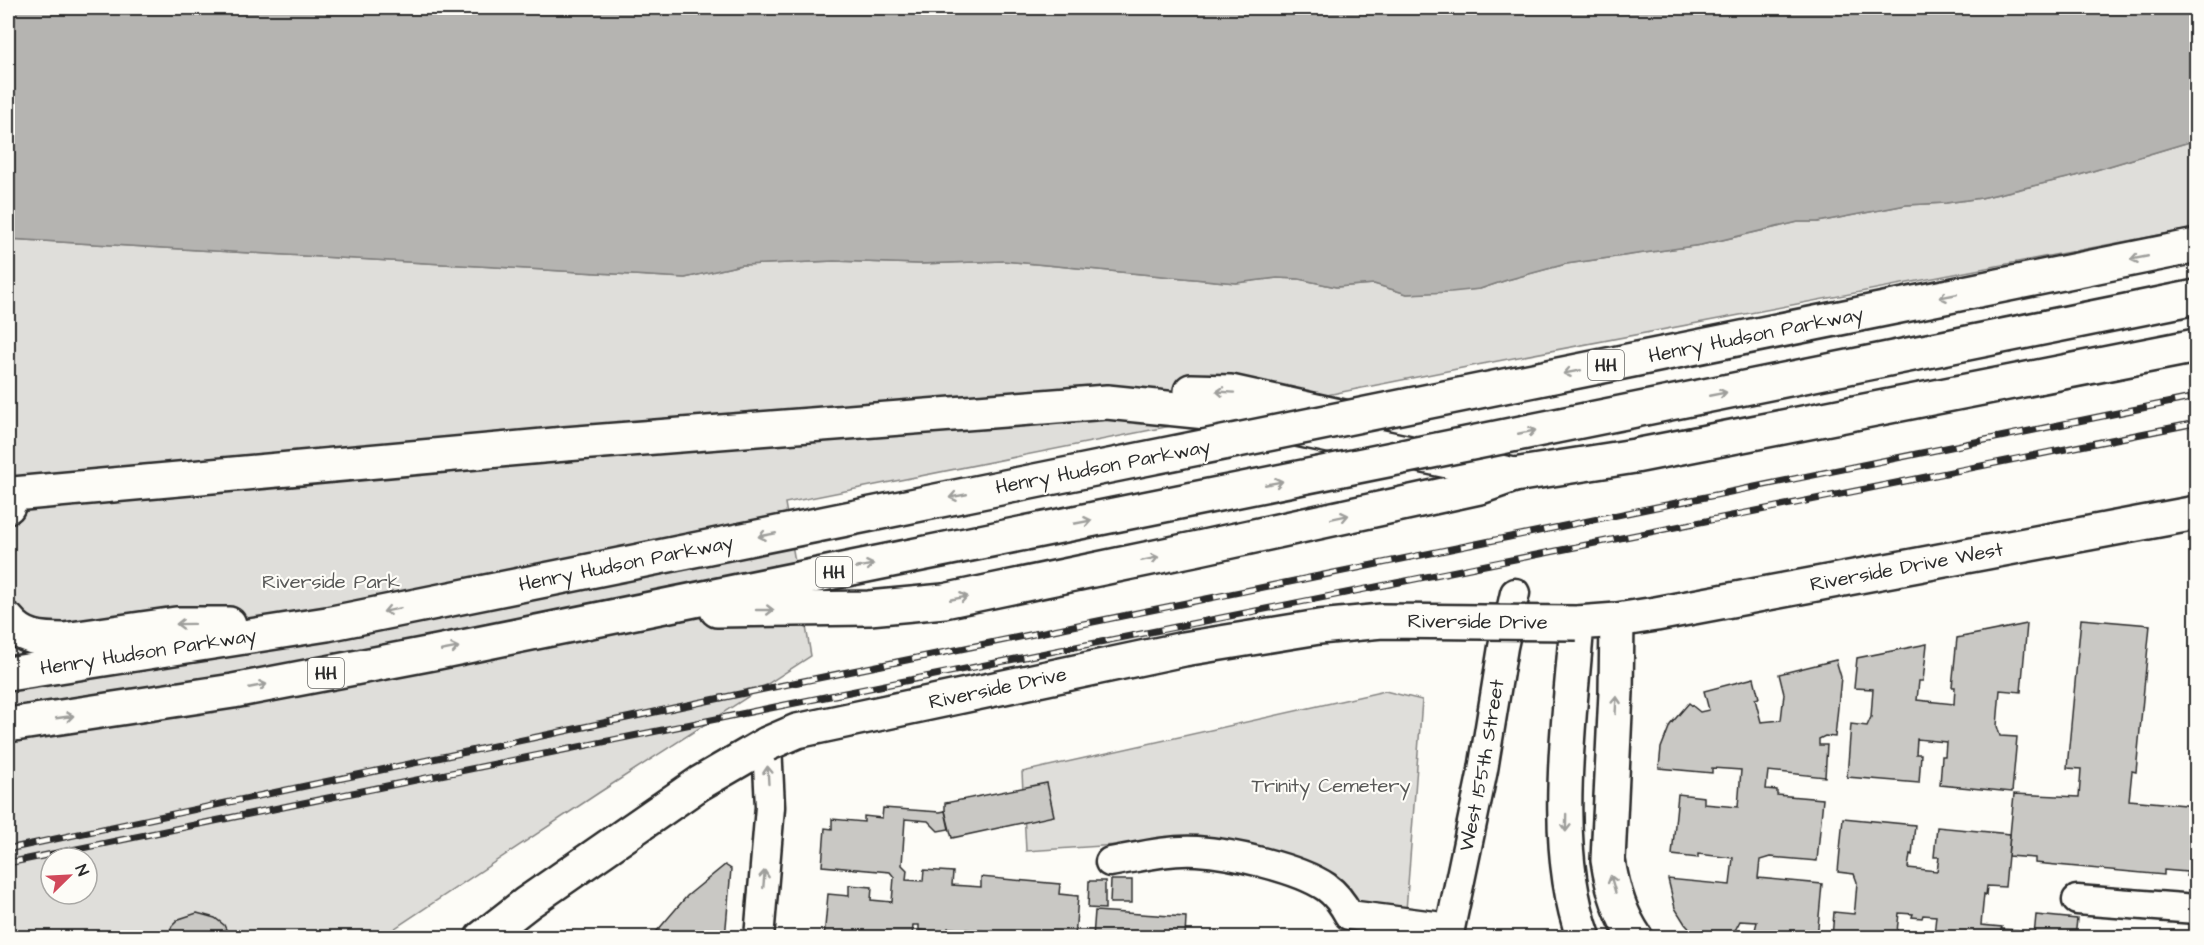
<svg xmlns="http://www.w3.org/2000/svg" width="2204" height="945" font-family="'Architects Daughter',sans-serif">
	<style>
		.green { fill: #dfdeda; stroke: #858482; stroke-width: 1.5; fill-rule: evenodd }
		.water { fill: #b5b4b1; stroke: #7e7d7b; stroke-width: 1.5 }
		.building { fill: #c9c8c4; stroke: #2b2b2b; stroke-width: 1.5 }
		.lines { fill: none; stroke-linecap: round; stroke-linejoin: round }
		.minor-casing { stroke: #2b2b2b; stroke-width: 33 }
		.major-casing { stroke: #2b2b2b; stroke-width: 38 }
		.highway-casing { stroke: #2b2b2b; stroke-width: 38 }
		.minor { stroke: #fdfcf7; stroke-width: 28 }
		.major { stroke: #fdfcf7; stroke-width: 33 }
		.highway { stroke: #fdfcf7; stroke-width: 33 }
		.rail-casing { stroke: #2b2b2b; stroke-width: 7 }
		.rail { stroke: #fdfcf7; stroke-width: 4.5; stroke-dasharray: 14; stroke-linecap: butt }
		.major-bridge-casing { stroke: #2b2b2b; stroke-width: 38; stroke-linecap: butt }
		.highway-bridge-casing { stroke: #2b2b2b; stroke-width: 38; stroke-linecap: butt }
		.major-bridge { stroke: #fdfcf7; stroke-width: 33 }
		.highway-bridge { stroke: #fdfcf7; stroke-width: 33 }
		.oneway { stroke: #9e9e9b }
		.labels { text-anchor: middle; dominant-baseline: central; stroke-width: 4.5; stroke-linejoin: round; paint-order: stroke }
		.shield { fill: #fdfcf7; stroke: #6a6a68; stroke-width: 1.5 }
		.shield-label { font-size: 18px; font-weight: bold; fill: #2b2b2b }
		.street-label { font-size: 20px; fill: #2b2b2b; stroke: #fdfcf7 }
		.park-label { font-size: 20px; fill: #585857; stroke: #fdfcf7 }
	</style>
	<rect width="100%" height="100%" fill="#fdfcf7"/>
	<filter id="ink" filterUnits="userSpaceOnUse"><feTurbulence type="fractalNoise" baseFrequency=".0167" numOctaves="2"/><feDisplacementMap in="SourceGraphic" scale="12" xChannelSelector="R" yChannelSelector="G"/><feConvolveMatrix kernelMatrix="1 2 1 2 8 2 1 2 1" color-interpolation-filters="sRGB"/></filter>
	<g filter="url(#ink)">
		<g class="green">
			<path d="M2196,140V228L1477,365L785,503L811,656L600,792L389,932L373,938L8,937V239L685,278L741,265L834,261L919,264L1003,261L1236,283L1277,278L1299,279L1336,287L1374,284L1407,294L1480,289L1507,280L1566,264L1701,245L1798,222H1818L1906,205L1946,203L1981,198L2076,176ZM51,858H87V894H51Z"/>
			<polygon points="1385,691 1422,700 1404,937 1369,937 1369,930 1351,889 1306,863 1193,840 1026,851 1022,772"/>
		</g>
		<polygon class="water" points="8,8 2196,8 2196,140 2076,176 1981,198 1946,203 1906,205 1818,222 1798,222 1701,245 1566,264 1507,280 1480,289 1451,292 1407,294 1374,284 1336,287 1299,279 1277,278 1236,283 1003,261 919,264 834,261 741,265 685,278 8,239"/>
		<g class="building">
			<polygon points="2081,619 2150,625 2136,772 2132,771 2129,800 2196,806 2196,877 2186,876 2187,872 2164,870 2164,875 2035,863 2035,858 2008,856 2014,794 2079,797 2081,769 2067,768"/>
			<polygon points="2027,624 2021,692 2000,690 1997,726 2000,736 2017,737 2012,792 1940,785 1942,756 1945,756 1946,742 1917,739 1916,754 1921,754 1919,783 1847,777 1851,724 1867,726 1871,717 1873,689 1854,688 1857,658 1927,644 1923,681 1919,681 1917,700 1954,704 1955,687 1952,687 1957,638"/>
			<polygon points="1836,660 1841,677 1835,737 1825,736 1819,739 1819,745 1827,745 1825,777 1768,771 1766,789 1777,790 1777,795 1823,799 1817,861 1770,857 1760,860 1758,878 1822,884 1817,938 1753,938 1757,922 1740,921 1731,938 1698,938 1685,924 1675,908 1668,879 1730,885 1733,858 1698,854 1698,858 1672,855 1678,794 1704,797 1704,804 1738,807 1741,770 1712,768 1712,773 1659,768 1661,748 1670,725 1689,703 1700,712 1709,710 1704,691 1754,678 1759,698 1755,699 1761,722 1781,720 1784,694 1779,674"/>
			<polygon points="1047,783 1054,816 952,838 945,811 945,803"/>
			<polygon points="883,808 940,812 945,811 949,829 938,831 928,821 905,819 902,865 907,870 906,880 923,881 924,870 953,872 952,885 981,887 981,877 1060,884 1059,894 1078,896 1075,938 1017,938 1000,936 1000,932 948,928 948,933 919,930 919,925 913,925 912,938 824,938 828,894 849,896 849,885 872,887 871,900 892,902 894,877 890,872 822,866 825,828 832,829 832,819 864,822 864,816 882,818"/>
			<polygon points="1843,818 1915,825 1912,855 1910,854 1908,868 1937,871 1939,857 1934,857 1937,827 2010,834 2005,887 1987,886 1986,895 1984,894 1981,925 2002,927 2000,938 1930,938 1930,935 1934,935 1936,916 1923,915 1922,918 1912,917 1913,914 1899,913 1897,932 1901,932 1901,938 1832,938 1834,912 1854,914 1855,907 1857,882 1854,874 1838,872"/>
			<polygon points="725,865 731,869 725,938 651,938 687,896"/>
			<polygon points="1111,880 1132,880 1132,903 1110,903"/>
			<polygon points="1089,881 1105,881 1105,909 1088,908"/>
			<polygon points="1095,911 1186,917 1185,938 1093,938"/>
			<polygon points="197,913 215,918 224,925 230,938 167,938 172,926 179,919"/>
			<polygon points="2036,915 2077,919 2075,938 2000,938 2001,929 2018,930 2018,934 2034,936"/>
		</g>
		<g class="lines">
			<defs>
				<g id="minor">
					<path d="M1110,862C1138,857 1169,849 1197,851C1231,853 1298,868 1326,887C1336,894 1343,904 1349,915L1450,928"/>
					<polyline points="2077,900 2196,909"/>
					<polyline points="759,938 770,807 767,744"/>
					<path id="s1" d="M1448,938L1483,770L1503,647L1515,593"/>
				</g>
				<g id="major">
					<polyline points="1191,391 1231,392 1353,419"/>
					<polyline points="13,494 565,444 1107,402 1226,414 1514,475 1635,456 2196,346"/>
					<path d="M1617,620L1616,692L1608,860C1612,887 1620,915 1636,938"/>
					<polyline points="482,938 527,903 700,783 767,744"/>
					<path id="s2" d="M1584,938C1550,846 1570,719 1577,623L1617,620L1656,614L2196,513"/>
				</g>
				<g id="highway">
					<polyline points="8,506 13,494"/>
					<polyline points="717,610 869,608 944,601 1199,548 1480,487 1514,475"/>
					<path d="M8,620C23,639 41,640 64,640L176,624H229"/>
					<path id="s3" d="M8,674L327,624L1015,485"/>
					<polyline points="8,725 233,691 438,652 1025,533"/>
				</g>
			</defs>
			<use href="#minor" class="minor-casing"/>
			<use href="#major" class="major-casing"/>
			<use href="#highway" class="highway-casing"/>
			<use href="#minor" class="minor"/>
			<use href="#major" class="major"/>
			<use href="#highway" class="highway"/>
			<defs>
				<g id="rail">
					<polyline points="8,849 735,695 2196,397"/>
					<polyline points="8,863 785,705 2196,423"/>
				</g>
			</defs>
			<use href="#rail" class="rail-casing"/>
			<use href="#rail" class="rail"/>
			<defs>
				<g id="major-bridge">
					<path id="s4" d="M767,744L797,731L1184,649L1319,627L1382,621L1577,623"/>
				</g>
				<g id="highway-bridge">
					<path id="s5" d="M1015,485L2196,246"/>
					<polyline points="1025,533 2196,297"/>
				</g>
			</defs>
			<use href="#major-bridge" class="major-bridge-casing"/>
			<use href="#highway-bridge" class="highway-bridge-casing"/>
			<use href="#major-bridge" class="major-bridge"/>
			<use href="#highway-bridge" class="highway-bridge"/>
		</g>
		<defs><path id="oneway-shaft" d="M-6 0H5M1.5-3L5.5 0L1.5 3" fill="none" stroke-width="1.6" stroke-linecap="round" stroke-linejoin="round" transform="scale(1.5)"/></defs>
		<g class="oneway">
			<use href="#oneway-shaft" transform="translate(2139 258) rotate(169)"/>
			<use href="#oneway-shaft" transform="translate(1948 296) rotate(169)"/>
			<use href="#oneway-shaft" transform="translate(1572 372) rotate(169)"/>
			<use href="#oneway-shaft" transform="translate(1225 392) rotate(-176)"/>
			<use href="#oneway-shaft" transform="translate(1718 394) rotate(-11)"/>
			<use href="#oneway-shaft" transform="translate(1527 432) rotate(-11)"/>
			<use href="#oneway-shaft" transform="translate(1274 483) rotate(-11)"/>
			<use href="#oneway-shaft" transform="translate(958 496) rotate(169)"/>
			<use href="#oneway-shaft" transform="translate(1340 517) rotate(-12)"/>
			<use href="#oneway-shaft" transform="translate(1083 522) rotate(-11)"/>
			<use href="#oneway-shaft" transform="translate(767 535) rotate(169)"/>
			<use href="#oneway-shaft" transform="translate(1150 559) rotate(-12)"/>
			<use href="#oneway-shaft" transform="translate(865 566) rotate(-11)"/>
			<use href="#oneway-shaft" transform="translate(959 598) rotate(-11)"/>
			<use href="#oneway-shaft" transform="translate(392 610) rotate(168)"/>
			<use href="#oneway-shaft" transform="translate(765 610)"/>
			<use href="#oneway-shaft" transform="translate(185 624) rotate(179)"/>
			<use href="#oneway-shaft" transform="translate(450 649) rotate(-11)"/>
			<use href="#oneway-shaft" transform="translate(258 686) rotate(-11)"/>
			<use href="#oneway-shaft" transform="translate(1616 705) rotate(-87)"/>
			<use href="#oneway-shaft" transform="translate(65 717) rotate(-8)"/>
			<use href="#oneway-shaft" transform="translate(768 775) rotate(-93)"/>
			<use href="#oneway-shaft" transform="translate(1566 823) rotate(91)"/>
			<use href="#oneway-shaft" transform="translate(764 879) rotate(-85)"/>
			<use href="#oneway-shaft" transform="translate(1613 884) rotate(-106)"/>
		</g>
	</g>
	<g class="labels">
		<g class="shield">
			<rect x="1588" y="350" width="36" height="30" rx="4.5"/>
			<rect x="816" y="557" width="36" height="30" rx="4.5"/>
			<rect x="308" y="658" width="36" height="30" rx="4.5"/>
		</g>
		<g class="shield-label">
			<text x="1606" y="365">HH</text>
			<text x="834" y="572">HH</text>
			<text x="326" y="673">HH</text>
		</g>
		<g class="street-label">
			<text stroke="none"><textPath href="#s5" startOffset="756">Henry Hudson Parkway</textPath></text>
			<text transform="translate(1103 467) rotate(-11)">Henry Hudson Parkway</text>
			<text stroke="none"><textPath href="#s3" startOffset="628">Henry Hudson Parkway</textPath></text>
			<text stroke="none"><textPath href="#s2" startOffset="652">Riverside Drive West</textPath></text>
			<text stroke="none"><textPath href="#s4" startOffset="724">Riverside Drive</textPath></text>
			<text stroke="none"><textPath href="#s3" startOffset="142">Henry Hudson Parkway</textPath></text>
			<text stroke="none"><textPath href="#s4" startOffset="238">Riverside Drive</textPath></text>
			<text stroke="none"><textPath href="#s1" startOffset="176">West 155th Street</textPath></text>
		</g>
		<g class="park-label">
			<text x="331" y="582">Riverside Park</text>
			<text x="1331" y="786">Trinity Cemetery</text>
		</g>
	</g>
	<rect width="2204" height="945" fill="none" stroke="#fdfcf7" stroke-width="30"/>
	<rect x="15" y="15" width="2174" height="915" fill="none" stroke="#2b2b2b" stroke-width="2" filter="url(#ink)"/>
	<g transform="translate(69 876) rotate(66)"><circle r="28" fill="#fdfcf7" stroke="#a9a8a5" stroke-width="1.5"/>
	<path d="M0-4.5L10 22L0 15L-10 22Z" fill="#d1495b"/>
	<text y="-9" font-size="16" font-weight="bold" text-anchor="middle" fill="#2b2b2b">N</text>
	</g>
</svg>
